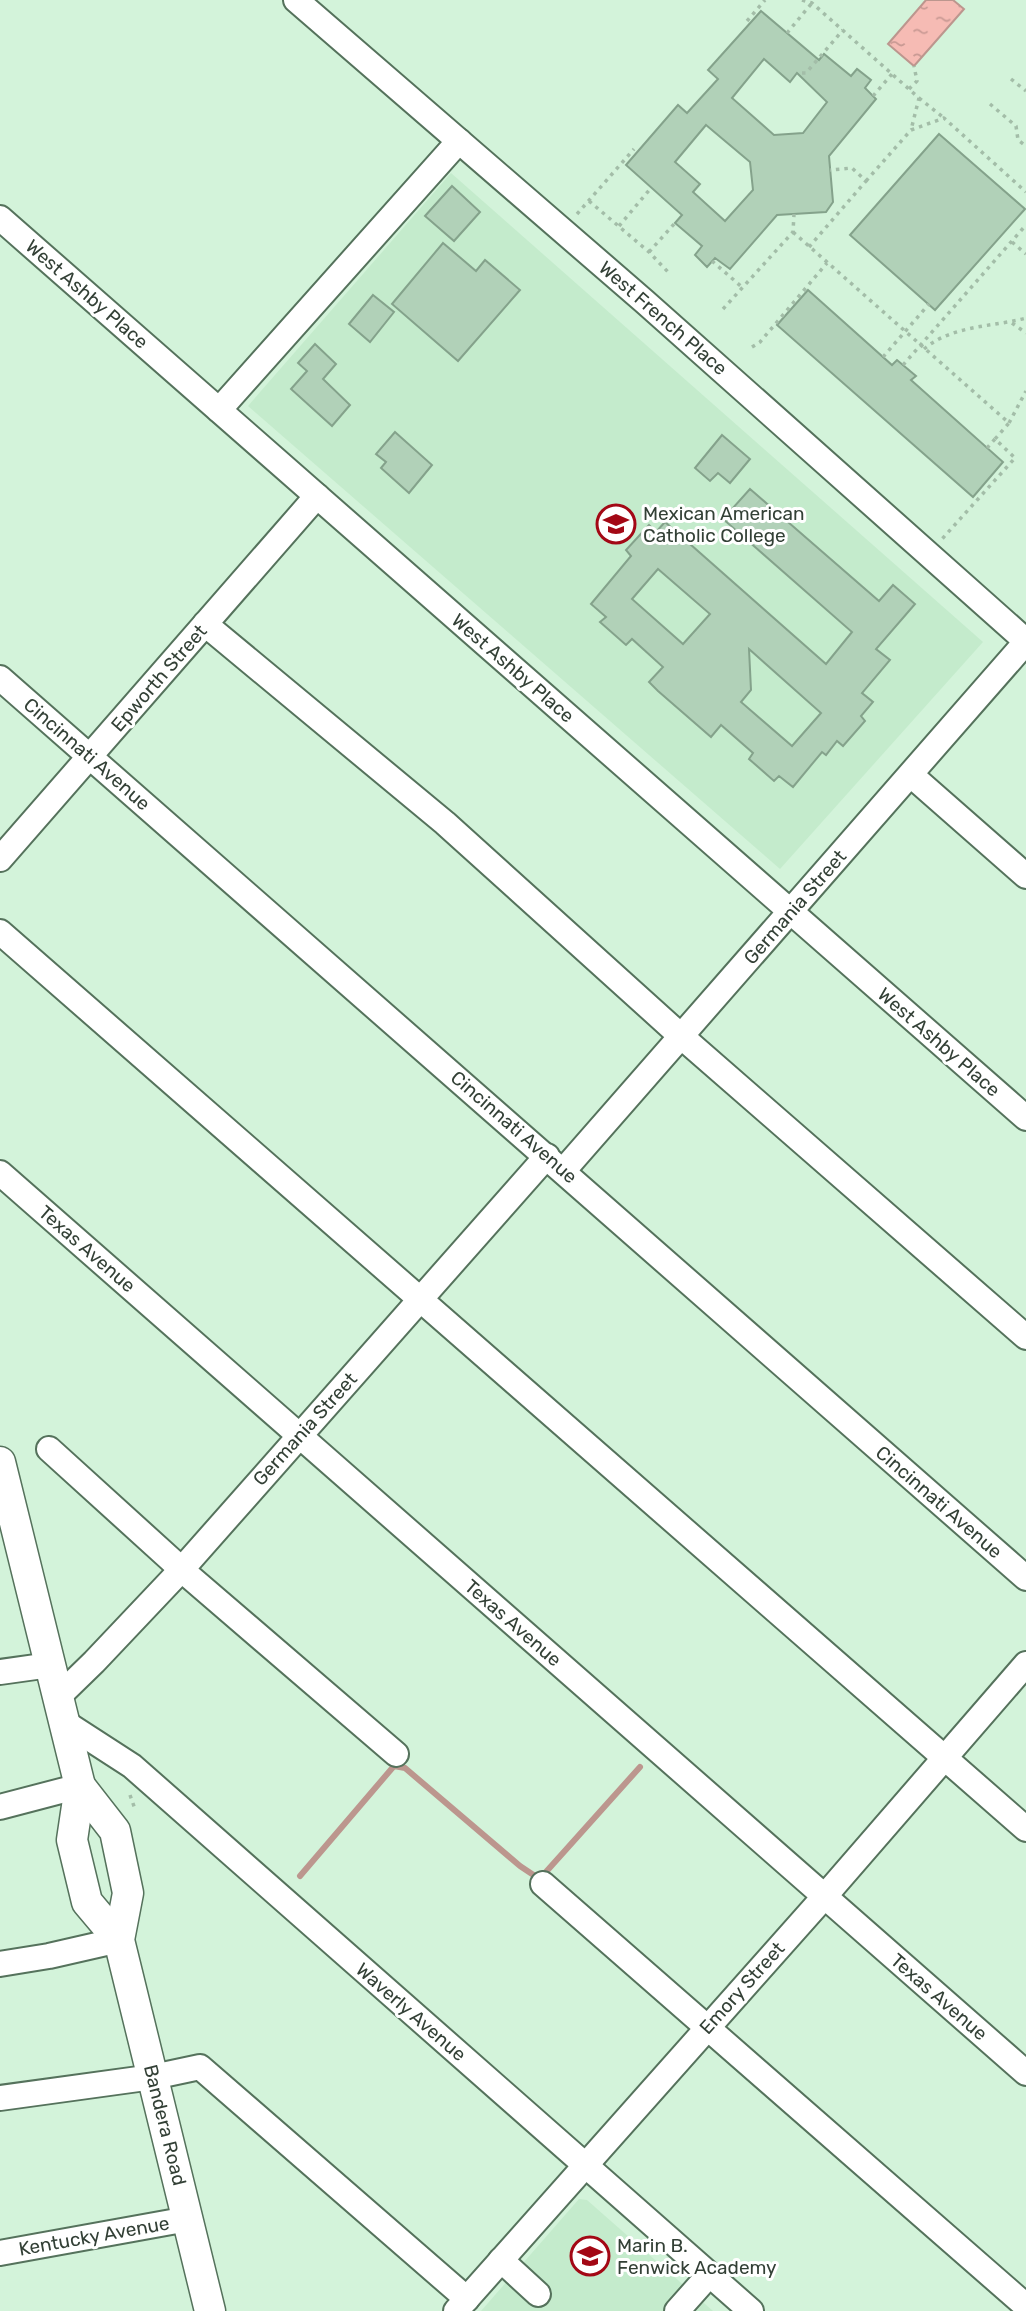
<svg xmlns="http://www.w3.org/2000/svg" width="1026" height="2311" font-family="Rubik,sans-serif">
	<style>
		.built { fill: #c4ebcc }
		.water { fill: url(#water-ripples); stroke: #bc968e; stroke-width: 2 }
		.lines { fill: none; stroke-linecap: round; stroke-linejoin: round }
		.stream { stroke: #bc968e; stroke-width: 6 }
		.building { fill: #b1d1b8; stroke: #84a28b; stroke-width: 2; fill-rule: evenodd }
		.minor-casing { stroke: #55725c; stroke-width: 28 }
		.major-casing { stroke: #55725c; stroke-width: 33 }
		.path { stroke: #a3bda8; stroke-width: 3.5; stroke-dasharray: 3.5 5; stroke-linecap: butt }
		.minor { stroke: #fff; stroke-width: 24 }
		.major { stroke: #fff; stroke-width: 30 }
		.labels { text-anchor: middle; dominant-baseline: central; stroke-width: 6; stroke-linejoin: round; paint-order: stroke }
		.street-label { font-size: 19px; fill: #334036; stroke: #fff }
		.poi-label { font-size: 19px; fill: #334036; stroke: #fff; text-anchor: start }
	</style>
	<defs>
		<pattern id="water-ripples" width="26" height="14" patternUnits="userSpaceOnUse" patternTransform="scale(1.75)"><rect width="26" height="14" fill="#f6bbb4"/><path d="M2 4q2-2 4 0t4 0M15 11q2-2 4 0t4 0" fill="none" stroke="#c89993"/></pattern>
	</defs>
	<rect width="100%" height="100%" fill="#d3f3da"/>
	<g class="built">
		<polygon points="451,173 983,642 780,869 248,406"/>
		<polygon points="579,2199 587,2200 713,2311 481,2311"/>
	</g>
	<polygon class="water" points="926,0 953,0 964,9 914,66 888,44"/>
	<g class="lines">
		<polyline class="stream" points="300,1876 394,1766 405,1768 520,1866 535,1876 545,1873 640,1767"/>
	</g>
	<g class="building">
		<path d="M761,11L819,60L824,54L851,76L857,69L871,80L865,88L876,99L829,156L833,202L826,212L777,215L730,269L715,258L707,267L695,255L702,246L675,223L682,215L626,165L678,105L687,113L718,79L708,70ZM764,59L790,82L797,73L827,102L803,133L774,135L732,98ZM706,125L750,162L753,190L725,221L693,192L700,184L675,162Z"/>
		<polygon points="939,134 1025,209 935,310 850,235"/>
		<polygon points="452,186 480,212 454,241 425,216"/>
		<polygon points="443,243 476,271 485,260 520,290 458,361 392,304"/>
		<polygon points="808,290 892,365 897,360 916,376 911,380 1003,462 973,497 777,325"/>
		<polygon points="373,295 394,312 370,342 349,324"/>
		<polygon points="315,344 336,364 323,379 350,405 332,426 291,389 307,371 298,363"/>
		<polygon points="395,432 432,465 409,493 381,468 386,462 376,454"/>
		<polygon points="722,435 750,459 730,483 718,473 710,481 695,468"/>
		<path d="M750,489L879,601L893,585L915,604L876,649L890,660L862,693L873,702L861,716L865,721L843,746L837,741L826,755L822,752L793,787L779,776L774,781L749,759L753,753L721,725L711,737L658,691L649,682L663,667L632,639L626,645L600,622L606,617L591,604L631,556L626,550L649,525L656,532L665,522L826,664L852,632L723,519ZM658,569L710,614L683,644L632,599ZM749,649L821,713L792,746L741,702L751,690Z"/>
	</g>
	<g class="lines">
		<defs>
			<g id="minor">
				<polyline points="296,0 645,302 1026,641"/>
				<polyline points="0,218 1026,1118"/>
				<polyline points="219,410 459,141"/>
				<polyline points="205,624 445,823 682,1037 1026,1337"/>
				<polyline points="0,678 1026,1578"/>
				<polyline points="911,775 1026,876"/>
				<polyline points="0,859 317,496"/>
				<polyline points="0,932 1026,1829"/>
				<polyline points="563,1171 1026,642"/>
				<polyline points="0,1173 1026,2073"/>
				<polyline points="49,1449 190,1577 396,1754"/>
				<polyline points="0,1672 50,1665"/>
				<polyline points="58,1697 94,1662 182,1569 547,1156"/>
				<polyline points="64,1722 132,1766 751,2311"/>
				<polyline points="0,1807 80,1786"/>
				<polyline points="543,1884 1026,2306"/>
				<polyline points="0,1964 49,1956 119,1940"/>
				<polyline points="0,2098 153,2077 200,2067 467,2299"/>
				<polyline points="0,2253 188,2219"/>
				<polyline points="501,2260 538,2294"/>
				<polyline points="456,2311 824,1897 1026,1664"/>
				<polyline points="677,2311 709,2275"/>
			</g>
			<g id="major">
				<polyline points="0,1462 80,1786 72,1840 87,1902 119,1940"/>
				<polyline points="80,1786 115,1831 128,1893 119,1940 210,2311"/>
			</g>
		</defs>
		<use href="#minor" class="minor-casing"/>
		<use href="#major" class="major-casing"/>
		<g class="path">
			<polyline points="802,0 812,3 919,98 911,130"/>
			<polyline points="747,21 765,0"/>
			<polyline points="787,33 812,3"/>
			<polyline points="802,73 806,73 843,30"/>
			<polyline points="1011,79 1026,91"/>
			<polyline points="909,89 917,81 914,66"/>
			<polyline points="873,96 892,74"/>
			<polyline points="919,98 944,118"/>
			<polyline points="990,104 1016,126 1018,140 1026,146"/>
			<polyline points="866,181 911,130 944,118 1026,192"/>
			<polyline points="589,201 649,252 669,273"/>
			<polyline points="577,214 634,149"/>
			<polyline points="619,226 651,188"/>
			<polyline points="793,232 1009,423 995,439 1015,458 942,539"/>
			<polyline points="1012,242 1026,254"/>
			<polyline points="809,247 866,181 852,168 830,170"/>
			<polyline points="649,252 675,223"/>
			<polyline points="712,261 743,288"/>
			<polyline points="723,309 793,232 794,214"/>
			<polyline points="1012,323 1026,333"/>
			<polyline points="752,347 760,342 827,263"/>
			<path d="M924,349C952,325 993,327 1026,318"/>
			<polyline points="883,357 929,304"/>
			<polyline points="903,365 1026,225"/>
			<polyline points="1009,423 1026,391"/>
			<polyline points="987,448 995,439"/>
			<polyline points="130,1795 135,1809"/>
		</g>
		<use href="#minor" class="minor"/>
		<use href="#major" class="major"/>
	</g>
	<defs>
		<symbol id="university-ring" viewBox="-11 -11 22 22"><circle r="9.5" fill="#fff" stroke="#a30815" stroke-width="1.5"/><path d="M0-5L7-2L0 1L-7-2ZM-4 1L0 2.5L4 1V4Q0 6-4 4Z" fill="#a30815"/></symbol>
		<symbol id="school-ring" viewBox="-11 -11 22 22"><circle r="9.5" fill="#fff" stroke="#a30815" stroke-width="1.5"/><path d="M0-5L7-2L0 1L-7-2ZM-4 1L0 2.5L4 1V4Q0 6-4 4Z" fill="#a30815"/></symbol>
	</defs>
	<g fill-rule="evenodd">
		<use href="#university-ring" x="594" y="502" width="44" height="44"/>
		<use href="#school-ring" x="568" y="2234" width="44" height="44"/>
	</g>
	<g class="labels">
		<g class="street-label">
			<text transform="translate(87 294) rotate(41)">West Ashby Place</text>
			<text transform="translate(663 318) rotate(41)">West French Place</text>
			<text transform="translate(513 668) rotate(41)">West Ashby Place</text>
			<text transform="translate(159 678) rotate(-49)">Epworth Street</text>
			<text transform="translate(87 754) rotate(41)">Cincinnati Avenue</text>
			<text transform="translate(795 907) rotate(-49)">Germania Street</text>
			<text transform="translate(939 1042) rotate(41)">West Ashby Place</text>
			<text transform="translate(514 1127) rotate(41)">Cincinnati Avenue</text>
			<text transform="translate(87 1249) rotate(41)">Texas Avenue</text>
			<text transform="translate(305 1429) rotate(-48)">Germania Street</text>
			<text transform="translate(939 1502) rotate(41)">Cincinnati Avenue</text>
			<text transform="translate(513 1623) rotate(41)">Texas Avenue</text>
			<text transform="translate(742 1988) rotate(-48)">Emory Street</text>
			<text transform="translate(939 1997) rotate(41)">Texas Avenue</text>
			<text transform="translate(411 2012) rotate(41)">Waverly Avenue</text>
			<text transform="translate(165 2125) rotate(76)">Bandera Road</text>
			<text transform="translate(94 2236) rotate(-10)">Kentucky Avenue</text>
		</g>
		<g class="poi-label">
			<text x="643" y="513">Mexican American<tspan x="643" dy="22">Catholic College</tspan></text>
			<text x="617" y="2245">Marin B.<tspan x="617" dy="22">Fenwick Academy</tspan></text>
		</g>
	</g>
</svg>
